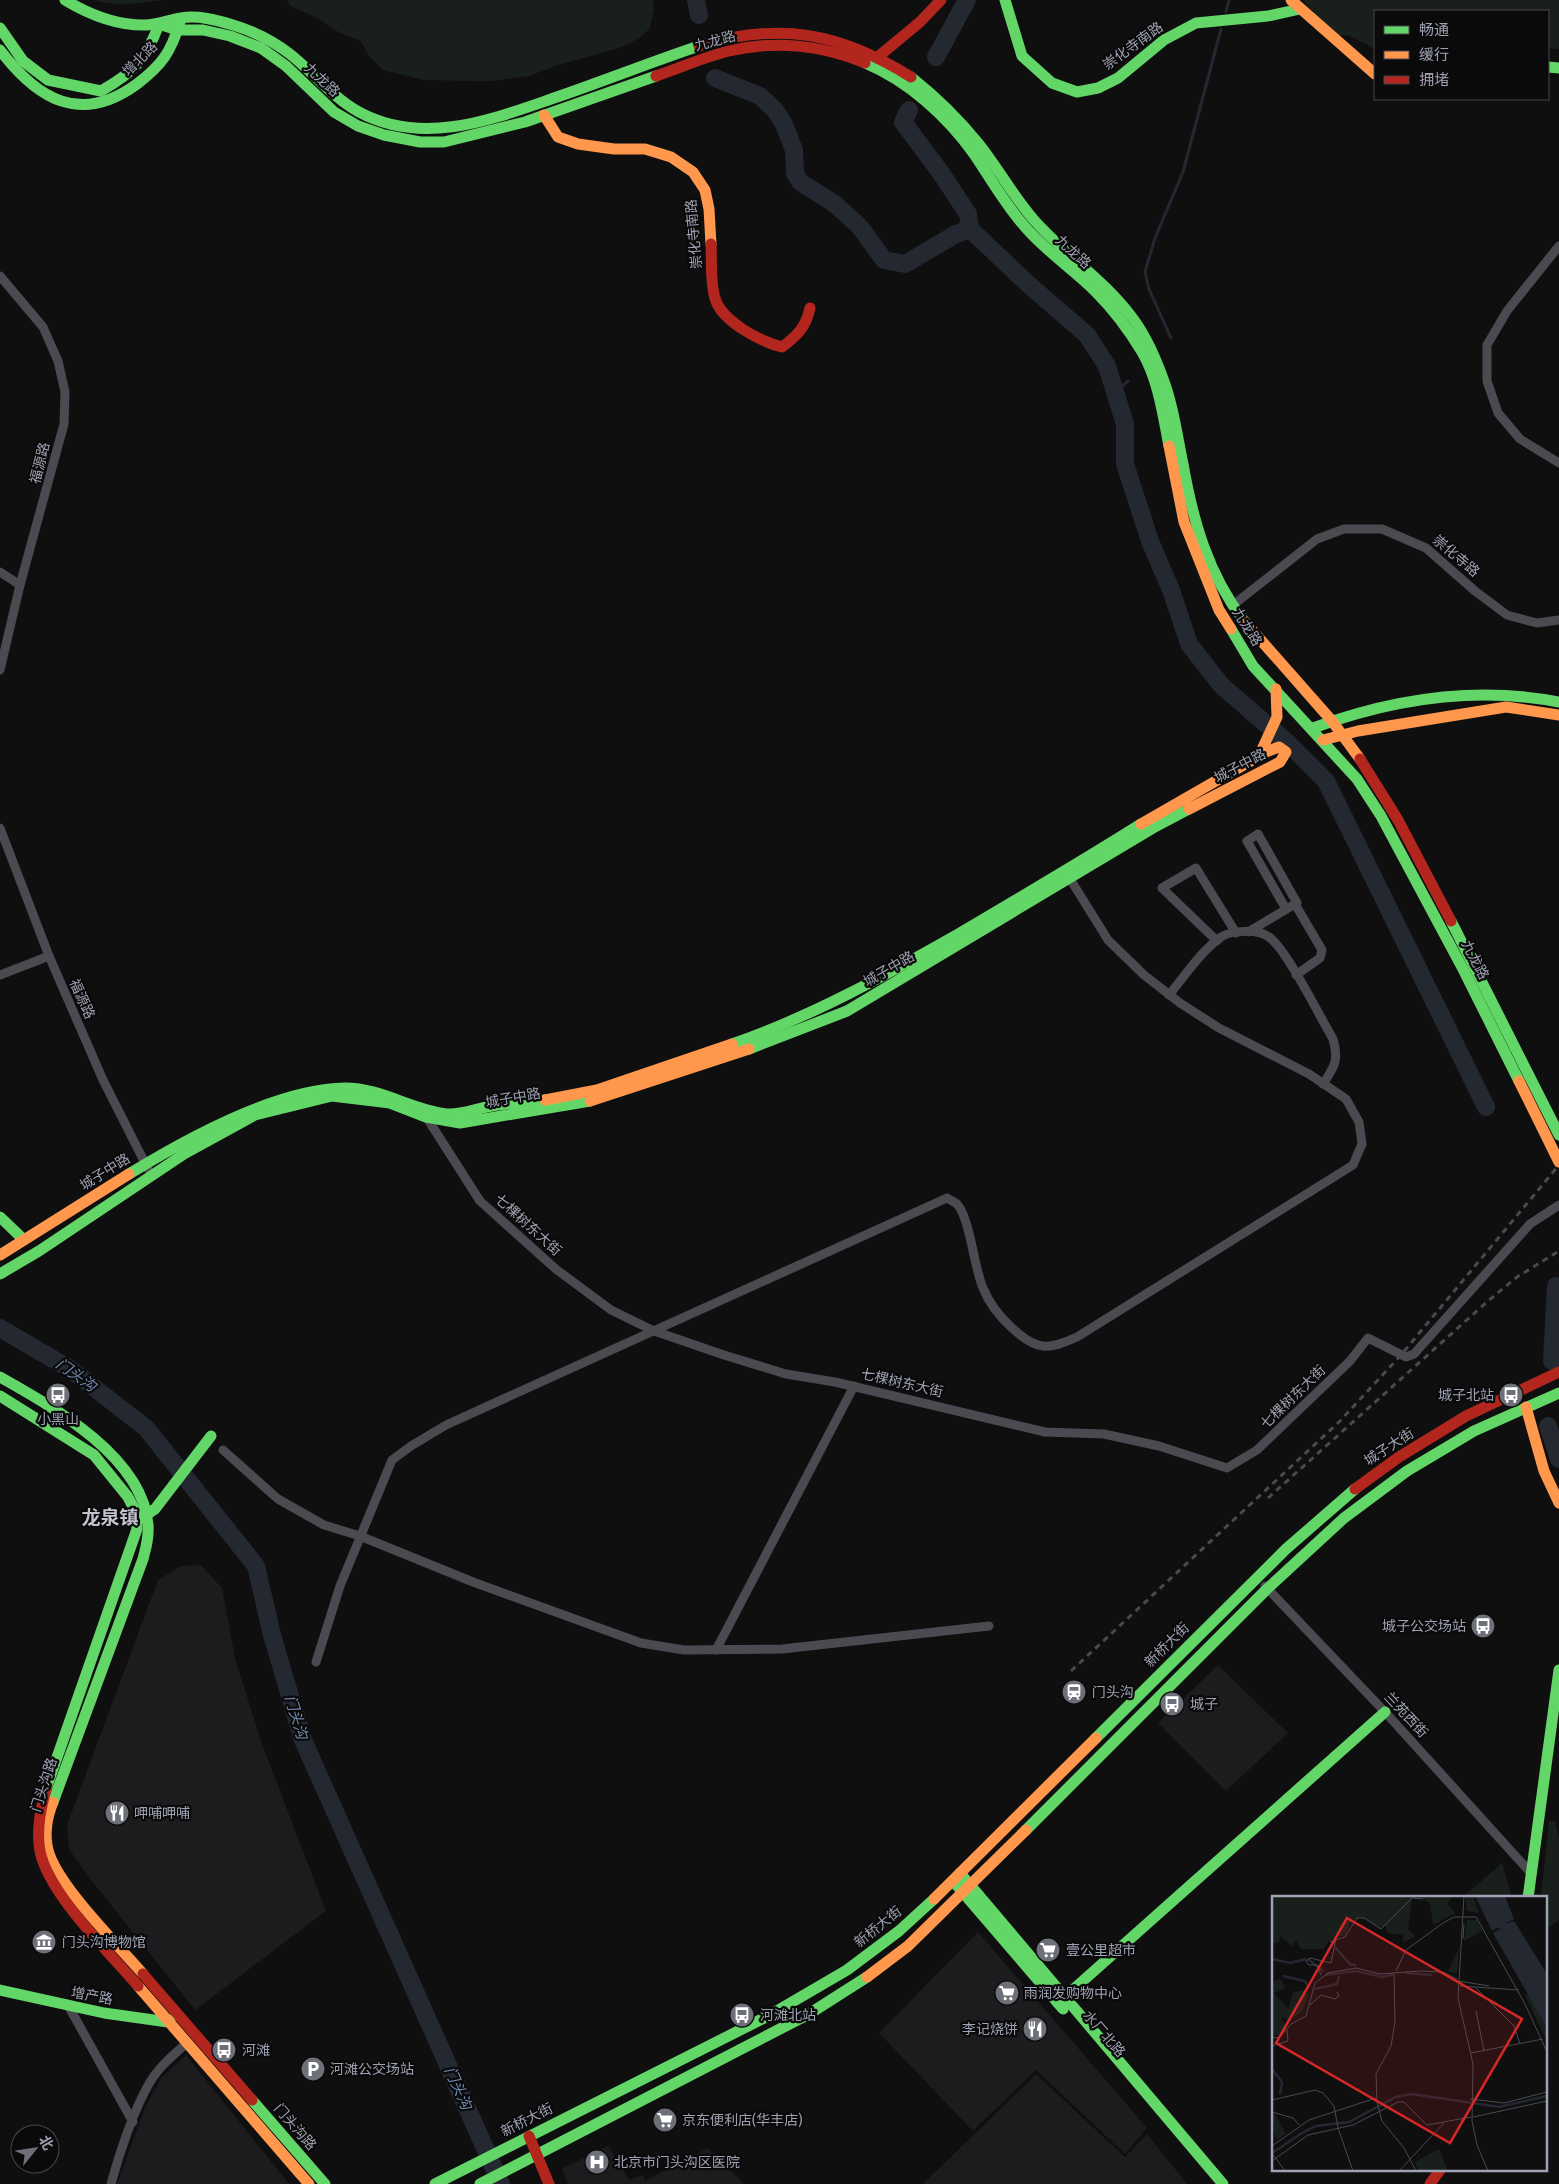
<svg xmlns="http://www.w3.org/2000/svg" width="1559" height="2184" font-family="'Fira Sans Condensed','Noto Sans SC',sans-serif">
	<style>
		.built { fill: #1c1c1e }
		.green { fill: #19201b }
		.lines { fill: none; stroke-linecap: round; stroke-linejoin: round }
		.stream { stroke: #232831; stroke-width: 3 }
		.river { stroke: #232831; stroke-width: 18 }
		.street { stroke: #4a4a50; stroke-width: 9 }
		.fast { stroke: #63d668; stroke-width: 11 }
		.slow { stroke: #ff974d; stroke-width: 11 }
		.jam { stroke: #b3261e; stroke-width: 11 }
		.rail { stroke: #494a50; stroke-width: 3; stroke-dasharray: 6 5; stroke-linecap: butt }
		.labels { text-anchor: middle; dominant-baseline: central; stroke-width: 4.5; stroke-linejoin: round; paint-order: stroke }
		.street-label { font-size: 14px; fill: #9fa2b2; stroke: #0a0a0b }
		.poi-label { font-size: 14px; fill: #9fa2b2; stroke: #0a0a0b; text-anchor: start }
		.water-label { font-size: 15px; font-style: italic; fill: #728bb1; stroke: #0a0a0b }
		.district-label { font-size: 19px; font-weight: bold; fill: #c0c2ce; stroke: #0a0a0b }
		.inset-river { fill: none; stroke: #232831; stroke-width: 2.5 }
		.inset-road { fill: none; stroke: #494a51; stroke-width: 1 }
		.view { fill: #d62828; fill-opacity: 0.15; stroke: #d62828; stroke-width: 2.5 }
		.inset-edge { fill: none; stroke: #9fa2b2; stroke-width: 2.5 }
	</style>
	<rect width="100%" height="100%" fill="#0f0f10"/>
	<g class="built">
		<polygon points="201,1565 222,1588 236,1662 262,1744 326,1911 195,2010 88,1876 69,1849 67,1825 158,1580 181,1566"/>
		<polygon points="1218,1665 1288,1733 1226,1791 1158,1723"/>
		<polygon points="978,1932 1147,2128 1125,2154 1036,2070 973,2131 879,2033"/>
		<polygon points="186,2055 289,2184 117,2184 145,2108 161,2078"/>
		<polygon points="1036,2074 1125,2157 1147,2134 1187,2184 923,2184"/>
		<polygon points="608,2146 629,2180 643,2175 645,2181 708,2148 744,2184 568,2184 562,2169"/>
	</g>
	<g class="green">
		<path d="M93,0H164C140,3 117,7 93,0Z"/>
		<polygon points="287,0 653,0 654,8 650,28 640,38 619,48 558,65 529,76 492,81 470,81 424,80 383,70 369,56 361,41 340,33 317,18 291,6"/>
		<polygon points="1303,0 1559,0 1559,49 1548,48 1548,11 1375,11 1375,49 1350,36 1339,35 1320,20"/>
		<polygon points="1549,1821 1555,1821 1559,1838 1559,1920 1545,1930 1545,1898 1541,1898"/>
		<polygon points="1502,1863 1512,1898 1462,1898"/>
	</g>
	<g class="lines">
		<g class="stream">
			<polyline points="1226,11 1229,0"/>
			<polyline points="1171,338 1149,289 1145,272 1155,238 1183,172 1221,29"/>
			<polyline points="1115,392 1128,381"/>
		</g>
		<g class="river">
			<polyline points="696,0 699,15"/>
			<polyline points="936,57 967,0"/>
			<polyline points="715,78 760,96 775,110 784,124 794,150 795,173 800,182 835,204 860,227 884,260 905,264 956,234 970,229"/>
			<polyline points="909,110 903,122 941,173 968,214 970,229 1028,284 1087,335 1107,366 1125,424 1125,464 1150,541 1171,590 1189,644 1221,685 1289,744 1326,781 1486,1107"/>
			<polyline points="0,1328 70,1369 146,1428 256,1566 272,1635 303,1740 501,2184"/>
			<polyline points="1552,1361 1556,1286"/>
			<polyline points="1548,1426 1559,1459"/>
		</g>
		<g class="street">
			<polyline points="1559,246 1507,311 1487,345 1487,381 1498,413 1520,439 1559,463"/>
			<polyline points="0,276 43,327 58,361 65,392 64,424 20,585 0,670"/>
			<polyline points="0,572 20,585"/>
			<polyline points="1233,605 1317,539 1344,529 1382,529 1426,548 1475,591 1507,615 1537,623 1559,620"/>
			<polyline points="0,828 49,956 103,1080 148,1169"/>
			<polyline points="1295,904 1322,950 1320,958 1296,975"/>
			<polyline points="1248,932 1295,904 1297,903 1258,834 1247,841 1286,909"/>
			<polyline points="1217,941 1162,888 1196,868 1236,933"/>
			<polyline points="0,975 49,956"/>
			<path d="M1169,995C1185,976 1200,952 1221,937C1232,930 1258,929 1269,937C1287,950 1320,1017 1333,1039C1339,1060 1335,1066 1323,1084"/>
			<polyline points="425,1115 480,1201 557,1270 611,1310 654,1331 724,1355 786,1374 835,1382 1045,1432 1104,1434 1159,1446 1227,1468 1257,1450 1350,1361 1368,1338 1406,1357 1414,1354 1530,1224 1559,1205"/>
			<polyline points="223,1450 278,1499 324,1525 360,1536 473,1582 641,1643 684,1650 782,1649 989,1626"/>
			<polyline points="1265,1586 1385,1712 1530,1872"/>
			<polyline points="716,1650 854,1386"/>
			<path d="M316,1662L340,1586L392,1460L411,1446L446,1425L947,1198C950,1200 955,1202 957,1204C970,1218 974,1268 983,1288C989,1303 1001,1318 1012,1328C1037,1351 1048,1350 1077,1337L1353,1165L1362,1144L1359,1122L1346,1099L1309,1074L1219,1028L1180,1003L1144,975L1108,940L1067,874"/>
			<polyline points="69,2007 133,2122"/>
			<path d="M111,2184C119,2154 134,2109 150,2082C159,2067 173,2055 187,2043"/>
		</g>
		<g class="fast">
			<path d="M65,0C90,15 118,26 147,25C159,24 169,20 181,18C198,15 216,20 233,25C253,31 273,41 290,54C314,73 332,97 359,112C424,147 493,119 557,97C604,81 651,62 699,46"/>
			<polyline points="1005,0 1022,56 1052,83 1077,92 1098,88 1118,78 1164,40 1196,23 1268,16 1300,9"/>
			<polyline points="159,24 177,30 203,30 230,36 261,48 286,66 334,112 358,126 384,135 420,142 444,142 525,122 656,76"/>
			<path d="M0,28L23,61L48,80L101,91C134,72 146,60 159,24"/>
			<path d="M0,50C38,100 81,125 137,84C162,65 171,52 180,22"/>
			<path d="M865,63C908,81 947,116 974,154C991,179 1006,206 1026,228C1047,252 1074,270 1096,292C1114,310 1129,330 1142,352C1158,379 1163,415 1169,446"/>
			<polyline points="1548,67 1559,68"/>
			<path d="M911,77C936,97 958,118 978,143C998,168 1013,196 1034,220C1064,254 1103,279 1131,316C1145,334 1154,354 1162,376C1173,404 1177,435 1183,464C1193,521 1208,574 1244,621"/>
			<polyline points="1231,629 1253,666 1357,779 1381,816 1464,971 1519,1081"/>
			<path d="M1313,728C1392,699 1476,686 1559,702"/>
			<polyline points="1451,921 1559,1135"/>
			<path d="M732,1044C813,1016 886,975 960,933C1021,897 1081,862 1141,824"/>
			<polyline points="749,1049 847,1011 1153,828 1189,809"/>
			<path d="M129,1174C186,1139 277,1089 345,1088C381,1088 412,1110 447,1114C461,1115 478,1108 492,1106C509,1103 527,1103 545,1100"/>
			<polyline points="0,1217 24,1240"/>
			<polyline points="0,1274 39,1251 184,1154 255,1115 332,1096 390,1103 426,1117 460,1123 590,1101"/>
			<path d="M0,1377C53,1407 143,1457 148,1525C149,1537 146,1548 143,1559L53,1802"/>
			<polyline points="0,1396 94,1455 128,1497 136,1513 137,1529 47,1786"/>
			<polyline points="141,1518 155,1509 211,1436"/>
			<polyline points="1096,1738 1286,1549 1355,1489"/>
			<polyline points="1026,1830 1267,1589 1344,1518 1407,1471 1474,1431 1559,1393"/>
			<polyline points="960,1873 1223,2184"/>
			<polyline points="953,1881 1063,2009"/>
			<polyline points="1528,1898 1559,1670"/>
			<polyline points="0,1990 104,2013 168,2022 170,2020"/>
			<polyline points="1058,2003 1385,1712"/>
			<polyline points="252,2100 325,2184"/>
			<polyline points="435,2184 770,2015 847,1970 899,1931 934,1899"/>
			<polyline points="480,2184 809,2014 867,1977"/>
		</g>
		<g class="slow">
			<polyline points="1291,0 1375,74"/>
			<polyline points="544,115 558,137 578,144 614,149 645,149 671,157 693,172 705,190 709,209 711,244"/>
			<polyline points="1169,446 1184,522 1219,610 1231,629"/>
			<polyline points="1244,621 1332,721 1360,759"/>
			<polyline points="1323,740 1358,731 1506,707 1559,715"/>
			<polyline points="1259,756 1277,717 1276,689"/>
			<polyline points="1141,824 1268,751 1279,747 1286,752 1280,762 1189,809"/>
			<polyline points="1519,1081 1559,1162"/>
			<polyline points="545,1100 597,1090 732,1044"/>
			<polyline points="590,1101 749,1049"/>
			<polyline points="0,1255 129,1174"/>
			<polyline points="1526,1407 1544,1471 1559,1503"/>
			<path d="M53,1802C47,1817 44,1834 48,1850C57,1885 118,1945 143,1974"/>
			<polyline points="934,1899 1096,1738"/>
			<polyline points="867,1977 908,1946 1026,1830"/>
			<polyline points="138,1986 309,2184"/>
		</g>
		<g class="jam">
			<path d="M699,46C779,21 841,33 911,77"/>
			<polyline points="879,56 920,22 941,0"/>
			<path d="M656,76C680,68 704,57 729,51C774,40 822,45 865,63"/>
			<path d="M711,244C712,261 710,282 715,298C721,321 761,342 782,347C797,336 806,327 810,308"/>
			<polyline points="1360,759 1398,820 1451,921"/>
			<polyline points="1355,1489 1399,1457 1466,1416 1559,1372"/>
			<path d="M47,1786C41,1807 36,1829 40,1851C48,1893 109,1952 138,1986"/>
			<polyline points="143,1974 252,2100"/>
			<polyline points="529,2136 549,2184"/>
			<polyline points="1430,2184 1440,2170"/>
		</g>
		<g class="rail">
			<polyline points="1268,1498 1488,1301 1517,1277 1559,1251"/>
			<polyline points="1071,1671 1339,1422 1401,1355 1559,1165"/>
		</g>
	</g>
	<defs>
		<symbol id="bus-disc" viewBox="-11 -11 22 22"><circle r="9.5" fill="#6d6f79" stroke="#0a0a0b"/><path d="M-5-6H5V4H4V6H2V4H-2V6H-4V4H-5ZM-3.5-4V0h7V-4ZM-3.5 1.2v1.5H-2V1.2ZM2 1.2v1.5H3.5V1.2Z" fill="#fff"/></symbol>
		<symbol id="station-disc" viewBox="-11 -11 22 22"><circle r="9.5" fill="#6d6f79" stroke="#0a0a0b"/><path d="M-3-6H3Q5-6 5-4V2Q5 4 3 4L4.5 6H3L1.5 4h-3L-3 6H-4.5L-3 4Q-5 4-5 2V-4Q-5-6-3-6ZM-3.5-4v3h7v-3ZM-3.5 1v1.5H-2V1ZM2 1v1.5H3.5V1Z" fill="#fff"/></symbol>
		<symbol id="restaurant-disc" viewBox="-11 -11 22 22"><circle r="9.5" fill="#6d6f79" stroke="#0a0a0b"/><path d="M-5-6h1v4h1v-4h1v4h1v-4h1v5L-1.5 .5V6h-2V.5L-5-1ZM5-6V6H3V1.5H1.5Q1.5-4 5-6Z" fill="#fff"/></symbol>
		<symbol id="museum-disc" viewBox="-11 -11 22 22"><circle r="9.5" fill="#6d6f79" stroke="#0a0a0b"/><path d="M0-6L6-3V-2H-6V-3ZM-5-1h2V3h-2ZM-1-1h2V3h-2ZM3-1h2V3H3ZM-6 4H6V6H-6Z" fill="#fff"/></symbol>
		<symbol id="supermarket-disc" viewBox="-11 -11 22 22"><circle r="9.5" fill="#6d6f79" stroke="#0a0a0b"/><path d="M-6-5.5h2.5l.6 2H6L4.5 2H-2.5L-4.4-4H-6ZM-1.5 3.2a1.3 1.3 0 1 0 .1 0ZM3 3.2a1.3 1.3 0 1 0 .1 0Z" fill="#fff"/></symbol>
		<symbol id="parking-disc" viewBox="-11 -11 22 22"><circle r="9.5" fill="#6d6f79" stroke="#0a0a0b"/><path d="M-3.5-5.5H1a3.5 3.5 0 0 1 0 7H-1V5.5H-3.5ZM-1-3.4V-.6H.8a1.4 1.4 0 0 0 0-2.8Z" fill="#fff"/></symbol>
		<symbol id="hospital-disc" viewBox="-11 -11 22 22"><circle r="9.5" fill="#6d6f79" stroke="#0a0a0b"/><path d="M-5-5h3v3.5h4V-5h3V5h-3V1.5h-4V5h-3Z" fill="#fff"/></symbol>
	</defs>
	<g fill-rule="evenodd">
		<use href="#bus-disc" x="44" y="1381" width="28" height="28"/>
		<use href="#bus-disc" x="1497" y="1381" width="28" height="28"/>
		<use href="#bus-disc" x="1469" y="1612" width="28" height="28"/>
		<use href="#station-disc" x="1060" y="1678" width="28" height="28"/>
		<use href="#bus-disc" x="1158" y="1690" width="28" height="28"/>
		<use href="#restaurant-disc" x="103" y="1799" width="28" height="28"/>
		<use href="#museum-disc" x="30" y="1928" width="28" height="28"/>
		<use href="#supermarket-disc" x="1034" y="1936" width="28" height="28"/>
		<use href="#supermarket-disc" x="993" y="1979" width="28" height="28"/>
		<use href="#bus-disc" x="728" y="2001" width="28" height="28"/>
		<use href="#restaurant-disc" x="1021" y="2015" width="28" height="28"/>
		<use href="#bus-disc" x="210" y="2036" width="28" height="28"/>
		<use href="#parking-disc" x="299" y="2055" width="28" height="28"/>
		<use href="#supermarket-disc" x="651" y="2106" width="28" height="28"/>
		<use href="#hospital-disc" x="583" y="2148" width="28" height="28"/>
	</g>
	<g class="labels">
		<g class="street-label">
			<text transform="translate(715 41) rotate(-15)">九龙路</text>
			<text transform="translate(1133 46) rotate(-36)">崇化寺南路</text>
			<text transform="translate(140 59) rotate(-45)">增北路</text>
			<text transform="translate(322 80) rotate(43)">九龙路</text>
			<text transform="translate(694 234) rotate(-95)">崇化寺南路</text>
			<text transform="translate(1073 252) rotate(42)">九龙路</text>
			<text transform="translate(40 463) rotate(-76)">福源路</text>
			<text transform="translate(1456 556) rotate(40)">崇化寺路</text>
			<text transform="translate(1247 627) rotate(58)">九龙路</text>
			<text transform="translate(1240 766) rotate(-28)">城子中路</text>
			<text transform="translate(1475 960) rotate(62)">九龙路</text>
			<text transform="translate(889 969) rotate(-30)">城子中路</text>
			<text transform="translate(82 999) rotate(66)">福源路</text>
			<text transform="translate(513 1098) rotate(-10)">城子中路</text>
			<text transform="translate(105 1172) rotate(-32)">城子中路</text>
			<text transform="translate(528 1225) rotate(42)">七棵树东大街</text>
			<text transform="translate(902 1383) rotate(13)">七棵树东大街</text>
			<text transform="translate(1293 1397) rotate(-44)">七棵树东大街</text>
			<text transform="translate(1389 1447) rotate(-33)">城子大街</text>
			<text transform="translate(1167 1645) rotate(-45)">新桥大街</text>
			<text transform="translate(1406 1715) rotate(47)">兰苑西街</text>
			<text transform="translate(44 1785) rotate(-72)">门头沟路</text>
			<text transform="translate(878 1927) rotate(-39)">新桥大街</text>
			<text transform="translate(92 1996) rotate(10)">增产路</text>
			<text transform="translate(1104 2034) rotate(49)">水厂北路</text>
			<text transform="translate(527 2120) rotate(-27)">新桥大街</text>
			<text transform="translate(295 2127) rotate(49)">门头沟路</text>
		</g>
		<g class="poi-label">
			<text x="1494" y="1395" text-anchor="end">城子北站</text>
			<text x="58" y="1419" text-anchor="middle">小黑山</text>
			<text x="1466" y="1626" text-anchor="end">城子公交场站</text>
			<text x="1092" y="1692">门头沟</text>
			<text x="1190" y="1704">城子</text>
			<text x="134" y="1813">呷哺呷哺</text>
			<text x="62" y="1942">门头沟博物馆</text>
			<text x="1066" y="1950">壹公里超市</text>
			<text x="1024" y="1993">雨润发购物中心</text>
			<text x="760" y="2015">河滩北站</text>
			<text x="1018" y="2029" text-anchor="end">李记烧饼</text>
			<text x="242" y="2050">河滩</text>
			<text x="330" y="2069">河滩公交场站</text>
			<text x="682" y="2120">京东便利店(华丰店)</text>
			<text x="614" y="2162">北京市门头沟区医院</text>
		</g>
		<g class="water-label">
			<text transform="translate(76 1375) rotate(35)">门头沟</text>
			<text transform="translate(296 1717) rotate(73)">门头沟</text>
			<text transform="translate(458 2088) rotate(66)">门头沟</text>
		</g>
		<g class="district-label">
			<text x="110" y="1517">龙泉镇</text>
		</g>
	</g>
	<g transform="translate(1272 1896)">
		<rect width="275" height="275" fill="#0f0f10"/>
		<path d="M0,0H140L136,33L143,40L131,47V39L116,37L113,30L109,32L88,21L79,25L74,38L57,45L51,53H29L24,45L19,50L9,40L7,46L0,48ZM145,0H181L175,8L183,17L161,29L158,7ZM193,0H201L207,17L195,15ZM195,24H205L210,35L192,45ZM187,52L185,76L183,77L176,75ZM8,83L14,92L2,97L16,113L21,96L33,94L36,100L30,116L17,124L9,121L13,128L10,137L0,141V86ZM256,96L275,132V146L253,99ZM0,218L4,219L14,238L5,244L0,232ZM167,253L176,275H147L143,266Z" fill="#19201b"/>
		<path d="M203,0H233L242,23L220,35ZM242,25L275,78V132L221,37L228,33L227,30Z" fill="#232831"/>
		<path class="inset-river" d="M63,51L78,68L84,69M0,63L18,67L34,63M36,63L51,75M134,77L160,79M54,79L84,75L110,81L123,78M11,80L33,85L37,92M43,93L65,88L67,80M0,173L10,186L8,198M0,257L30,237L44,230L77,226L124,201L140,198L227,211L275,200"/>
		<path class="inset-road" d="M192,0L186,102L201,168L200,225L205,249L216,275M191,43L192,28M58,46L73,41L85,22H92L109,33L140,2L151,3M124,75L134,54L171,27L182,21H204L253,108L275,156M49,79L45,69H37L34,65L38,62L59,67L64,43M187,85L217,90M188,90L247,94M204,92L242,130L248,148M38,109L49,99L63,103L67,100L65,96M204,115L212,155M0,142L8,141L19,128L34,120L43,87L56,77L84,72L108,78L148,75L171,76L185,83M0,150L16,145L15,134M199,157L271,143M198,203L232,207L275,196M0,204L43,194L51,197L62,210L66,232L81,275M105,206L104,178L119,150L123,126L122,79M105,206L110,225L132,252L144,275M0,216L21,222L27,229M201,221L275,205M0,250L37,224L104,202M0,257L13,275M0,265L36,239L81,229L126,206H132L155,229L199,221M127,275L172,227"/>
		<path class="view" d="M75,22L250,123L178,247L4,147Z"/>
		<rect width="275" height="275" class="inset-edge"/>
	</g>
	<rect x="1374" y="10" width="175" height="90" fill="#0a0a0b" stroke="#46474e"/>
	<rect x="1384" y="26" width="25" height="8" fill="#63d668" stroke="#46474e"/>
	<text x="1419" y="35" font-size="15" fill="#9fa2b2">畅通</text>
	<rect x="1384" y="51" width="25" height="8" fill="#ff974d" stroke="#46474e"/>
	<text x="1419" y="60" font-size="15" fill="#9fa2b2">缓行</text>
	<rect x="1384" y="76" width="25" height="8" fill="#b3261e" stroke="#46474e"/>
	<text x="1419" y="85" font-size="15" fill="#9fa2b2">拥堵</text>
	<g transform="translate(35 2149) rotate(60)"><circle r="24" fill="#0a0a0b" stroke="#46474e"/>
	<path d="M0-4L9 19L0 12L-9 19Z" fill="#6d6f79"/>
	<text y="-8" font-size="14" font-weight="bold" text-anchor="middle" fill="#9fa2b2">北</text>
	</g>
</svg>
